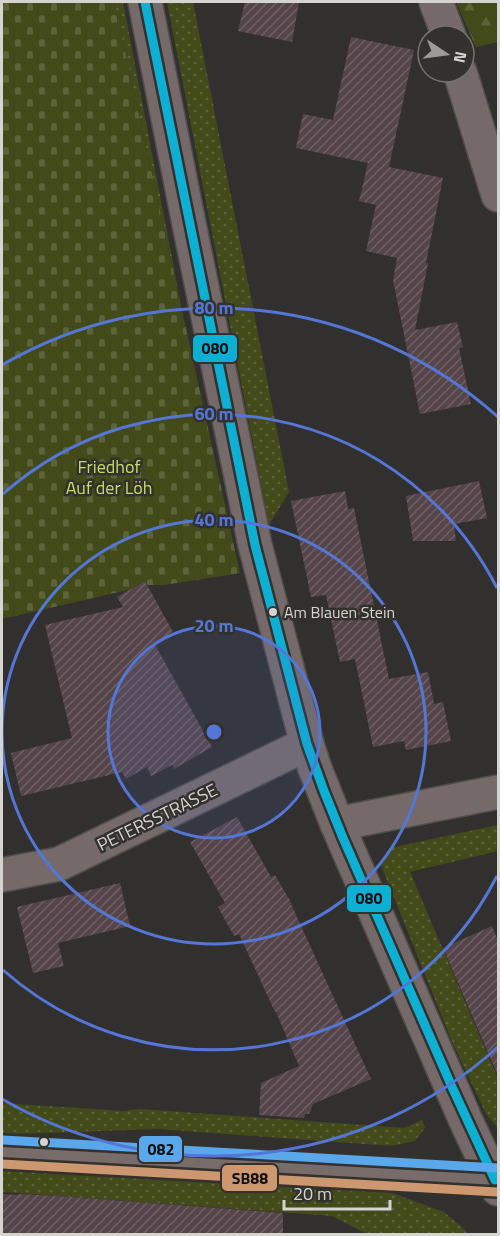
<svg xmlns="http://www.w3.org/2000/svg" width="500" height="1236" font-family="'Titillium Web',sans-serif">
	<style>
		.grass { fill: url(#grass-dots) }
		.forest { fill: url(#forest-firs) }
		.cemetery { fill: url(#cemetery-stones) }
		.building { fill: url(#building-hatch) }
		.lines { fill: none; stroke-linecap: round; stroke-linejoin: round }
		.minor-casing { stroke: #4f4e4c; stroke-width: 36 }
		.secondary-casing { stroke: #4f4e4c; stroke-width: 36 }
		.minor { stroke: #756a69; stroke-width: 33 }
		.secondary { stroke: #786c6a; stroke-width: 33 }
		.bus-1-casing { stroke: #33312d; stroke-width: 14 }
		.bus-2-casing { stroke: #33312d; stroke-width: 14 }
		.bus-3-casing { stroke: #33312d; stroke-width: 14 }
		.bus-1 { stroke: #0dafd3; stroke-width: 9 }
		.bus-2 { stroke: #cd976f; stroke-width: 9 }
		.bus-3 { stroke: #5aa8eb; stroke-width: 9 }
		.ring { fill: none; stroke: #5476d6; stroke-width: 3 }
		.bus-dot { fill: #d5d4d1; stroke: #33312d; stroke-width: 2 }
		.labels { text-anchor: middle; dominant-baseline: central; stroke-width: 5; stroke-linejoin: round; paint-order: stroke }
		.bus-label { font-size: 16px; fill: #d5d4d1; stroke: #33312d; text-anchor: start }
		.park-label { font-size: 18px; fill: #c5dc63; stroke: #33312d }
		.street-label { font-size: 18px; fill: #d5d4d1; stroke: #33312d }
		.centre { fill: #5476d6; stroke: #33312d; stroke-width: 3 }
		.ring-label { font-size: 18px; text-anchor: middle; font-weight: bold; fill: #5476d6; stroke: #33312d; stroke-width: 5; stroke-linejoin: round; paint-order: stroke }
		.line-badge { stroke: #33312d; stroke-width: 2 }
		.pale-badge-label { font-size: 16px; text-anchor: middle; font-weight: bold; fill: #111 }
	</style>
	<defs>
		<pattern id="grass-dots" width="8" height="8" patternUnits="userSpaceOnUse" patternTransform="scale(1.5)"><rect width="8" height="8" fill="#424a1a"/><path d="M2 2h.1M6 6h.1" fill="none" stroke="#5c633a" stroke-width="1.8" stroke-linecap="round"/></pattern>
		<pattern id="forest-firs" width="22" height="20" patternUnits="userSpaceOnUse" patternTransform="scale(1.5)"><rect width="22" height="20" fill="#424a1a"/><path d="M5 1l3.5 6h-7zM16 11l3.5 6h-7z" fill="#5c633a"/></pattern>
		<pattern id="cemetery-stones" width="16" height="16" patternUnits="userSpaceOnUse" patternTransform="scale(1.5)"><rect width="16" height="16" fill="#424a1a"/><path d="M2 7V4a2 2 0 0 1 4 0v3zM10 15v-3a2 2 0 0 1 4 0v3z" fill="#5c633a"/></pattern>
		<pattern id="building-hatch" width="6" height="6" patternUnits="userSpaceOnUse" patternTransform="scale(1.5)"><rect width="6" height="6" fill="#55454b"/><path d="M-1 1l2-2M0 6l6-6M5 7l2-2" fill="none" stroke="#6d5f64"/></pattern>
	</defs>
	<rect width="100%" height="100%" fill="#32302e"/>
	<g class="grass">
		<polygon points="114,2 123,2 181,305"/>
		<polygon points="167,2 193,2 289,492 269,525"/>
		<polygon points="498,825 498,851 410,872 498,1079 498,1128 486,1114 453,1044 380,863 390,848"/>
		<polygon points="2,1103 123,1111 140,1109 405,1128 422,1120 425,1128 415,1141 391,1146 158,1129 17,1134 2,1133"/>
		<polygon points="2,1168 384,1190 444,1212 466,1231 467,1234 367,1234 332,1216 2,1192"/>
	</g>
	<polygon class="forest" points="456,2 498,2 498,42 476,47"/>
	<polygon class="cemetery" points="2,2 114,2 240,573 164,585 148,585 145,581 128,590 2,619"/>
	<g class="building">
		<polygon points="245,2 299,2 292,42 238,31"/>
		<polygon points="351,37 414,50 389,167 443,178 426,263 428,263 415,330 457,322 463,347 459,348 471,404 420,414 393,280 397,258 366,251 376,205 359,201 368,163 296,148 303,114 333,120"/>
		<polygon points="479,481 487,518 454,524 456,541 413,541 406,496"/>
		<polygon points="345,491 348,509 354,508 389,679 428,672 434,704 443,702 451,741 406,750 404,741 373,747 355,659 340,662 326,595 311,597 291,501"/>
		<polygon points="145,581 173,632 154,643 212,747 174,769 172,765 151,776 147,767 126,779 122,772 21,796 11,753 72,738 45,625 123,607 117,597"/>
		<polygon points="237,817 271,877 275,875 292,904 291,904 371,1079 313,1104 309,1114 305,1114 304,1118 259,1115 261,1083 299,1066 276,1012 275,1012 239,934 234,936 218,907 225,903 190,842"/>
		<polygon points="120,883 130,926 58,943 64,966 33,973 17,907"/>
		<polygon points="492,926 498,941 498,1076 443,948"/>
		<polygon points="2,1194 18,1195 18,1194 57,1196 283,1213 283,1234 2,1234"/>
	</g>
	<g class="lines">
		<defs>
			<g id="minor">
				<polyline points="145,2 190,229 255,545 307,744 314,766 337,824 466,1121 498,1189"/>
				<polyline points="436,2 449,36"/>
				<polyline points="460,72 498,195"/>
				<polyline points="337,824 498,792"/>
				<polyline points="2,875 59,864 307,744"/>
			</g>
			<polyline id="secondary" points="2,1152 422,1175 498,1180"/>
		</defs>
		<use href="#minor" class="minor-casing"/>
		<use href="#secondary" class="secondary-casing"/>
		<use href="#minor" class="minor"/>
		<use href="#secondary" class="secondary"/>
		<defs>
			<polyline id="bus-1" points="145,2 255,545 307,744 324,791 343,838 452,1087 495,1180"/>
			<polyline id="bus-2" points="2,1164 497,1192"/>
			<polyline id="bus-3" points="3,1140 498,1168"/>
		</defs>
		<use href="#bus-1" class="bus-1-casing"/>
		<use href="#bus-2" class="bus-2-casing"/>
		<use href="#bus-3" class="bus-3-casing"/>
		<use href="#bus-1" class="bus-1"/>
		<use href="#bus-2" class="bus-2"/>
		<use href="#bus-3" class="bus-3"/>
	</g>
	<circle cx="214" cy="732" r="106" fill="#5476d6" fill-opacity=".12"/>
	<g class="ring">
		<circle cx="214" cy="732" r="106"/>
		<circle cx="214" cy="732" r="212"/>
		<path d="M497 876A318 318 0 0 1 3 970M3 494A318 318 0 0 1 497 588"/>
		<path d="M498 1047A424 424 0 0 1 2 1099M2 365A424 424 0 0 1 498 417"/>
	</g>
	<g class="bus-dot">
		<circle cx="273" cy="612" r="5"/>
		<circle cx="44" cy="1142" r="5"/>
	</g>
	<g class="labels">
		<g class="bus-label">
			<text x="284" y="612">Am Blauen Stein</text>
		</g>
		<g class="park-label">
			<text x="109" y="466">Friedhof<tspan x="109" dy="21">Auf der Löh</tspan></text>
		</g>
		<g class="street-label">
			<text transform="translate(157 817) rotate(-26)">PETERSSTRASSE</text>
		</g>
	</g>
	<circle cx="214" cy="732" r="9" class="centre"/>
	<g class="ring-label">
		<text x="214" y="314">80 m</text>
		<text x="214" y="420">60 m</text>
		<text x="214" y="526">40 m</text>
		<text x="214" y="632">20 m</text>
	</g>
	<g class="line-badge">
		<rect x="192" y="334" width="46" height="29" rx="6" fill="#0dafd3"/>
		<rect x="346" y="884" width="46" height="29" rx="6" fill="#0dafd3"/>
		<rect x="138" y="1135" width="45" height="28" rx="6" fill="#5aa8eb"/>
		<rect x="221" y="1164" width="57" height="28" rx="6" fill="#cd976f"/>
	</g>
	<g class="pale-badge-label">
		<text x="215" y="354">080</text>
		<text x="369" y="904">080</text>
		<text x="161" y="1155">082</text>
		<text x="250" y="1184">SB88</text>
	</g>
	<rect width="500" height="1236" fill="none" stroke="#d5d4d1" stroke-width="6"/>
	<g transform="translate(446 54) rotate(103)"><circle r="28" fill="#33312d" stroke="#74726f" stroke-width="1.5"/>
	<path d="M0-4.5L10 22L0 15L-10 22Z" fill="#9c9b98"/>
	<text y="-9" font-size="16" font-weight="bold" text-anchor="middle" fill="#d5d4d1">N</text>
	</g>
	<path d="M284 1200v9h106v-9" fill="none" stroke="#d5d4d1" stroke-width="3"/>
	<text x="293" y="1200" font-size="18" fill="#d5d4d1" stroke="#33312d" stroke-width="4.5" paint-order="stroke">20 m</text>
</svg>
